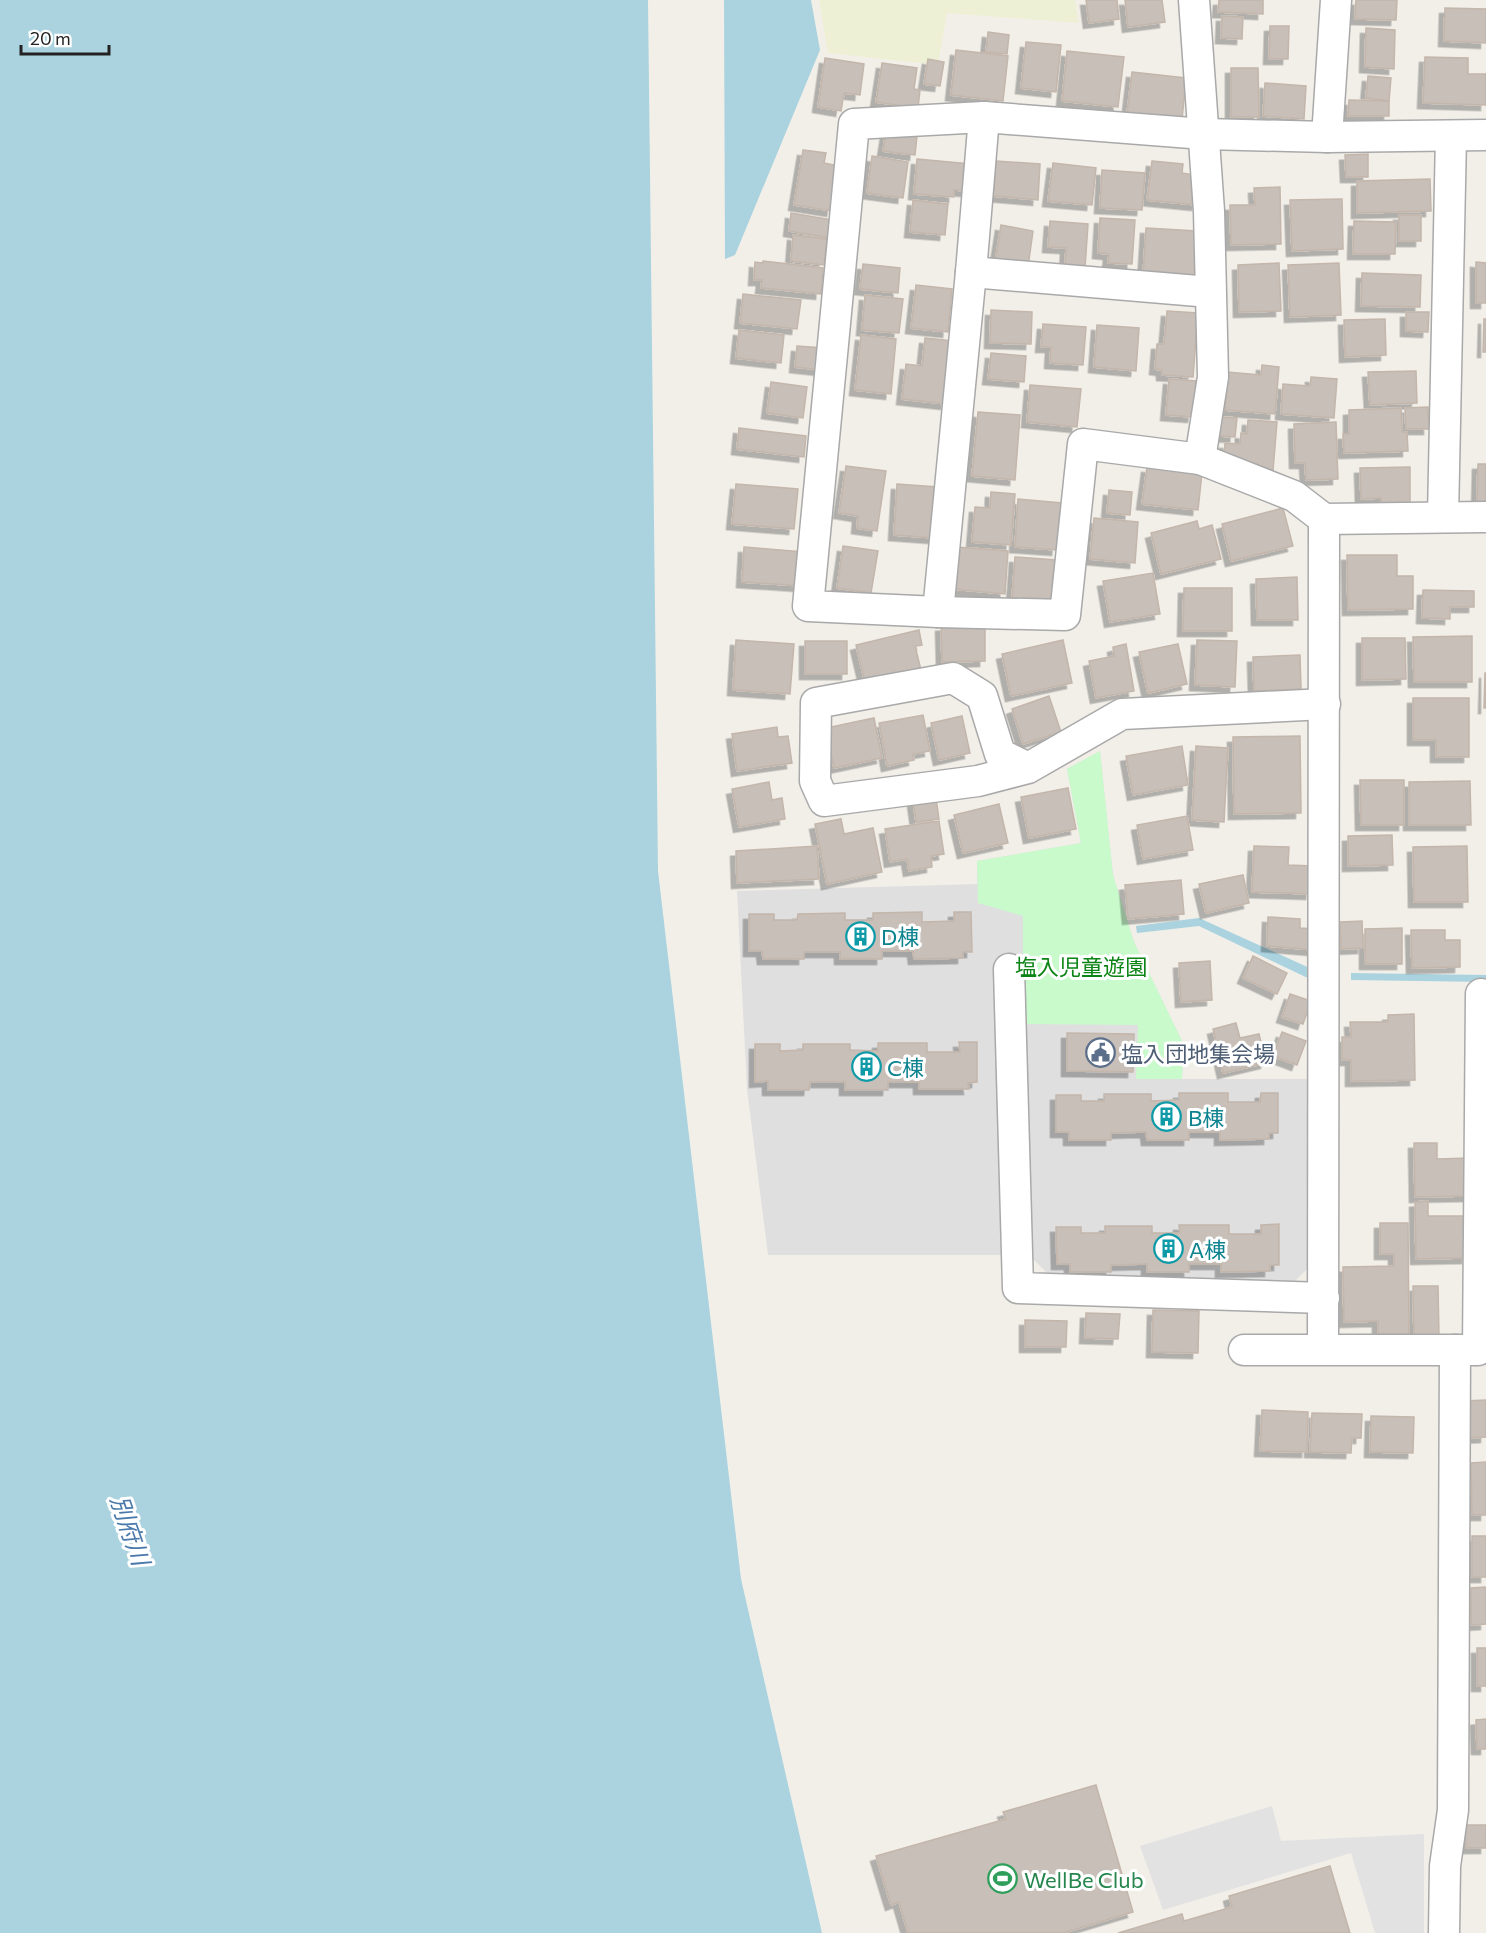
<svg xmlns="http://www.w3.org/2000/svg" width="1486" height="1933" font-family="Commissioner,'Noto Sans JP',sans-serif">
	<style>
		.residential { fill: #e0dfdf }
		.farmland { fill: #eef0d5 }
		.park { fill: #c8facc }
		.parking { fill: #e2e2e2 }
		.water { fill: #aad3df }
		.building { fill: #c7bfb8; stroke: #c4b6ab; stroke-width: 1.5; filter: url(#shadow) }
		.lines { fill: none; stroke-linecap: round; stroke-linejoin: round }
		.minor-casing { stroke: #a9a9a9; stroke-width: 33 }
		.minor { stroke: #fff; stroke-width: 30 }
		.labels { text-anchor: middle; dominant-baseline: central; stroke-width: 6; stroke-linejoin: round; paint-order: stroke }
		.culture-label { font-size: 22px; fill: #0d838f; stroke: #fff; text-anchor: start }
		.park-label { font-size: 22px; fill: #0c8416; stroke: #fff }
		.service-label { font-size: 22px; fill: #4e5e75; stroke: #fff; text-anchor: start }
		.leisure-label { font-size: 22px; fill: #27864d; stroke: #fff; text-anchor: start }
		.water-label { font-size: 24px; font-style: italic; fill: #4a7aab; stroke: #fff }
	</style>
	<defs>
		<filter id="shadow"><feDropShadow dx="-5.5" dy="5.5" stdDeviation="0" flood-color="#0004"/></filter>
	</defs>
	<rect width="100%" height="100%" fill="#f2efe9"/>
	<polygon class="residential" points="1100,751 1113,875 1134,942 1184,1045 1182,1079 1310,1079 1313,1263 1293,1283 1053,1279 1029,1255 768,1255 747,1089 737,891 977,884 977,861 1081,843 1067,769"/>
	<polygon class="farmland" points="819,0 1075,0 1079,23 947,13 938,65 828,53"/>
	<polygon class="park" points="1100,751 1113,875 1134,942 1184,1045 1182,1079 1136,1079 1138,1025 1023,1024 1023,916 978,903 977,861 1081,843 1067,769"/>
	<polygon class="parking" points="1272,1806 1281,1841 1424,1834 1424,1933 1375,1933 1351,1853 1163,1910 1140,1846"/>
	<g class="water">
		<polygon points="0,0 648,0 658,871 741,1579 822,1933 0,1933"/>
		<polygon points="724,0 811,0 820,50 735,255 725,259"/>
		<polygon points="1199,918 1314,970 1314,981 1199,926 1137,933 1136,926"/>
		<polygon points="1351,973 1486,975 1486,982 1351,980"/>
	</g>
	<g class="building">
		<polygon points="1086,0 1117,0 1119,19 1089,23"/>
		<polygon points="1125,0 1162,0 1165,22 1128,27"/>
		<polygon points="1219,0 1263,0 1263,14 1218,12"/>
		<polygon points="1356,0 1397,0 1396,20 1355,19"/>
		<polygon points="1445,8 1486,9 1486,43 1444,41"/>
		<polygon points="1222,16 1243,17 1242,39 1221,38"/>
		<polygon points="1270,26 1289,26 1288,59 1269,59"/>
		<polygon points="1366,28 1395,30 1394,69 1365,67"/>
		<polygon points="988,32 1009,35 1007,54 986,52"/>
		<polygon points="1026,42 1061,45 1056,92 1021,88"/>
		<polygon points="956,50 1008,56 1003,101 951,95"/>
		<polygon points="1067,51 1124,57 1118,107 1062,101"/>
		<polygon points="1425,57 1468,58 1468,74 1486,74 1486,105 1423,103"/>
		<polygon points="825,58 864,64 860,95 844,93 841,111 818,107"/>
		<polygon points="928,59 944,62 940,86 924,84"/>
		<polygon points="882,63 917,68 914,89 920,90 918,108 876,102"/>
		<polygon points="1231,68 1258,68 1259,117 1231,117"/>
		<polygon points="1132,72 1186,78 1182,120 1127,114"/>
		<polygon points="1368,76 1391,78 1389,101 1366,98"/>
		<polygon points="1265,83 1306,86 1304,119 1263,116"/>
		<polygon points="1349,100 1389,101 1389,116 1348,116"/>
		<polygon points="886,132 917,136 915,155 883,151"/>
		<polygon points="803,150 826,153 824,163 839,166 832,211 794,205"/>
		<polygon points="1368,154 1368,177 1346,177 1345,155"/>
		<polygon points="872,156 908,162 903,198 867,193"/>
		<polygon points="917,159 971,164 968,191 954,190 954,197 914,194"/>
		<polygon points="996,161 1040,164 1038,200 993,196"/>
		<polygon points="1152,161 1183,164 1182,173 1200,176 1197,205 1147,200"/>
		<polygon points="1053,163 1096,168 1092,205 1048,201"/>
		<polygon points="1102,170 1145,173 1142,210 1100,208"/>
		<polygon points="1430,179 1431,211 1357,213 1357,181"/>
		<polygon points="1280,187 1281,244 1231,245 1230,205 1255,205 1254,188"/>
		<polygon points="1342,199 1343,249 1292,251 1290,200"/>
		<polygon points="913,200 948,204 945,235 910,232"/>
		<polygon points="791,213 833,220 830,238 789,231"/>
		<rect x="1399" y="215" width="22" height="26"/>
		<polygon points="1100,218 1135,220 1132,264 1108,263 1109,254 1098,253"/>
		<polygon points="1050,221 1088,224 1085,268 1065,267 1066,248 1048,247"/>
		<polygon points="1354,221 1396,222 1395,254 1353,254"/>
		<polygon points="1001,225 1033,231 1028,267 995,263"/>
		<polygon points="1146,228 1197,231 1194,279 1143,276"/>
		<polygon points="793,235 827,239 824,265 791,261"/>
		<polygon points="763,261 823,268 821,294 761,288 762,280 754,280 755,262 763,263"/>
		<polygon points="1476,262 1486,263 1486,303 1476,303"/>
		<polygon points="1279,263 1281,311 1239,312 1238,265"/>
		<polygon points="1339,263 1341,315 1290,317 1288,265"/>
		<polygon points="863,264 900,268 898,293 860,289"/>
		<polygon points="1362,273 1421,275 1420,307 1361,306"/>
		<polygon points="916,285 952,289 948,332 911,328"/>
		<polygon points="743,294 801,300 797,329 740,323"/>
		<polygon points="865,295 903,299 899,333 862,330"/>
		<polygon points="991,310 1032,312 1031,344 990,343"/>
		<polygon points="1167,311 1198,313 1193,377 1162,375 1162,370 1155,369 1157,344 1164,344"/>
		<polygon points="1406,312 1429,312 1428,332 1406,331"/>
		<polygon points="1385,319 1386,355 1345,357 1344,320"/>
		<polygon points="1484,319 1486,319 1486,352 1483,352"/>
		<polygon points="1043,324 1086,327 1083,365 1050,363 1051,347 1041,347"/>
		<polygon points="1097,325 1139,328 1136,371 1094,367"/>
		<polygon points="739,330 784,335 781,363 736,358"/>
		<polygon points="861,335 896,339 891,394 855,390"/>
		<polygon points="925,338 953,341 946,404 902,399 906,364 922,366"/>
		<polygon points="797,346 824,348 822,370 795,367"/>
		<polygon points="991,353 1026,356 1024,382 988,379"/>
		<polygon points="1262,365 1279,367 1275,414 1225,410 1228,372 1261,375"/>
		<polygon points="1416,371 1417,403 1370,405 1368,372"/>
		<polygon points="1311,377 1337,379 1334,418 1281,414 1283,384 1310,386"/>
		<polygon points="1169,379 1197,381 1193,417 1166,415"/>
		<polygon points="771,382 807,387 803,418 767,413"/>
		<polygon points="1030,385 1081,389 1077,427 1027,422"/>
		<polygon points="1428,407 1429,429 1406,429 1405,408"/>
		<polygon points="1401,408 1402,432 1407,432 1408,451 1344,453 1343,434 1349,434 1349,410"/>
		<polygon points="978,412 1020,415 1015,480 972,476"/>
		<polygon points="1221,417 1237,418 1235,437 1219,436"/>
		<polygon points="1248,420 1277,422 1273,471 1238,468 1224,459 1225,443 1240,444 1241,433 1247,434"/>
		<polygon points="1336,422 1338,479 1306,480 1305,463 1295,463 1294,424"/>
		<polygon points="739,428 806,436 804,457 737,449"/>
		<polygon points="1478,464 1486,464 1486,504 1477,504"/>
		<polygon points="846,466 886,471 877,531 857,528 858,516 839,513"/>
		<polygon points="1147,467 1202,473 1198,510 1142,504"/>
		<polygon points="1410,467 1410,506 1381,506 1381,498 1361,499 1360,468"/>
		<polygon points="736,484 798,489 794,529 732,524"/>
		<polygon points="897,484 938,487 935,538 894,535"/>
		<polygon points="1109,490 1132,492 1130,515 1107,513"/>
		<polygon points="991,492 1015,494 1011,545 972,542 975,507 990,508"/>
		<polygon points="1018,499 1062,503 1057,550 1015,547"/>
		<polygon points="1283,508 1293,546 1231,561 1222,524"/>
		<polygon points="1094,518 1138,522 1135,563 1090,559"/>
		<polygon points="1197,521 1199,529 1212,525 1221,559 1161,574 1151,533"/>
		<polygon points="843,546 878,551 871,593 837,588"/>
		<polygon points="744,547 804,552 801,586 742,582"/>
		<polygon points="956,547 1008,551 1005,594 953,589"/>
		<polygon points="1347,555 1397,555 1397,576 1413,576 1413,609 1348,610"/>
		<polygon points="1015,557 1057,560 1054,602 1012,598"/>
		<polygon points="1153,573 1160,614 1110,622 1103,581"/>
		<polygon points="1297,577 1298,620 1257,620 1256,579"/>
		<polygon points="1184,588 1232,588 1232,631 1183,631"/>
		<polygon points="1423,590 1474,591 1474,607 1450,607 1450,619 1422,618"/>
		<polygon points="985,624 985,661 942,662 941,626"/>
		<polygon points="919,630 922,645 915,646 921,670 865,683 856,645"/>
		<polygon points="1472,636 1472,682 1414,682 1413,637"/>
		<polygon points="1362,638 1405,638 1406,679 1362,680"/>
		<polygon points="736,640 794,644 790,694 733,690"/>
		<polygon points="1063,640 1072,683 1011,696 1002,654"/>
		<polygon points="1197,640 1237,641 1235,687 1195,685"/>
		<rect x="805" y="641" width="42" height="33"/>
		<polygon points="1126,644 1134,691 1096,698 1089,661 1114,656 1113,647"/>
		<polygon points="1178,644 1187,684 1148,693 1139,652"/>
		<polygon points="1300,655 1301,689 1254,691 1253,657"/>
		<polygon points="1485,673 1486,673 1486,708 1484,708"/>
		<polygon points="1049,696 1061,732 1023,744 1012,709"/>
		<polygon points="1413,698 1469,698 1469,757 1436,757 1436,740 1413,740"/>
		<polygon points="923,715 930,751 913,754 914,760 887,766 879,723"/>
		<polygon points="962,716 970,753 939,760 931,723"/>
		<polygon points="874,718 882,758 834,768 826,728"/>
		<polygon points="777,727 778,737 788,736 792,763 737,771 732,734"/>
		<polygon points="1300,736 1301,813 1234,814 1233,737"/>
		<polygon points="1182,746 1188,785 1133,795 1126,756"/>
		<polygon points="1196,746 1228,748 1224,822 1192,820"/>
		<polygon points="1360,780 1404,780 1404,825 1361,825"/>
		<polygon points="1470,781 1471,825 1409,825 1409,782"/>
		<polygon points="769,782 772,800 782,798 785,819 739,827 732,789"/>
		<polygon points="1068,788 1076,829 1029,838 1021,797"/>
		<polygon points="936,798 939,819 916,822 913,801"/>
		<polygon points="999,804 1008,843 963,853 954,815"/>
		<polygon points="1187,816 1193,850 1143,859 1137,825"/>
		<polygon points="841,819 844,834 873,828 882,872 827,884 815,824"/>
		<polygon points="939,821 944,854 931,856 932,867 909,871 907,859 890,862 885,829"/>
		<polygon points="1392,835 1393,865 1348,866 1348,836"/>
		<polygon points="817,846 819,879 737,883 736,851"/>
		<polygon points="1254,846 1289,847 1288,865 1313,866 1311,894 1252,892"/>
		<polygon points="1467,846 1468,902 1414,902 1413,847"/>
		<polygon points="1243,875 1249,903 1206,913 1199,884"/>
		<polygon points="1181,880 1184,914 1128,919 1125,885"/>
		<polygon points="922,912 922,922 954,921 954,912 971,912 972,952 963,952 963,958 914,959 913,951 882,951 882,959 840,959 840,952 804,952 804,959 763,959 762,951 749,951 749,914 774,914 774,920 797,920 798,914 845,913 845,920 873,920 873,913"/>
		<polygon points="1268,917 1300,919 1300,928 1315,929 1314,950 1267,946"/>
		<polygon points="1362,921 1363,948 1341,949 1340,922"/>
		<polygon points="1402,928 1402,964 1365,964 1365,929"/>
		<polygon points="1411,930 1445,930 1445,940 1460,940 1460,967 1412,968"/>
		<polygon points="1253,956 1287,973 1277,994 1243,978"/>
		<polygon points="1210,961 1212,1000 1181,1002 1179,963"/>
		<polygon points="1290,994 1311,1001 1303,1024 1282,1017"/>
		<polygon points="1414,1014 1415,1080 1351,1081 1351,1060 1342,1060 1342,1037 1351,1037 1350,1022 1388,1022 1388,1015"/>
		<polygon points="1236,1023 1240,1038 1259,1034 1266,1063 1223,1073 1213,1029"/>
		<polygon points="1282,1032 1306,1041 1297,1065 1273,1056"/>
		<polygon points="1067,1033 1134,1034 1133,1072 1067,1071"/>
		<polygon points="959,1042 977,1042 977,1082 968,1083 969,1089 919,1089 919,1082 888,1082 888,1090 845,1090 845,1082 810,1082 809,1090 768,1090 768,1081 755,1082 755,1044 780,1044 780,1051 803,1050 803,1044 850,1044 850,1050 878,1051 878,1043 927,1043 927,1052 960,1052"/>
		<polygon points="1179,1093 1228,1093 1228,1102 1260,1102 1261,1093 1278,1093 1278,1133 1269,1133 1269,1139 1220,1140 1220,1132 1189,1132 1189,1140 1147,1140 1146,1132 1111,1133 1111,1140 1069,1140 1069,1132 1056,1132 1056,1095 1081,1095 1081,1101 1104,1101 1104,1094 1151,1094 1151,1101 1179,1100"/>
		<polygon points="1414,1143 1437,1143 1437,1159 1468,1158 1469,1196 1415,1197"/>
		<polygon points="1428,1201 1428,1216 1467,1216 1467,1258 1416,1259 1415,1202"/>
		<polygon points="1380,1223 1408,1223 1409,1334 1378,1334 1378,1321 1344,1322 1343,1267 1394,1266 1394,1254 1380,1254"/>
		<polygon points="1279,1224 1279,1265 1270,1265 1270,1271 1221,1272 1221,1264 1189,1264 1189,1272 1147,1272 1147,1264 1111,1265 1111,1272 1070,1272 1070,1264 1057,1264 1056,1227 1081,1227 1081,1233 1105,1233 1105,1226 1152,1226 1152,1233 1180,1233 1179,1225 1229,1225 1229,1234 1261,1234 1261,1225"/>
		<polygon points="1413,1286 1438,1286 1439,1336 1414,1337"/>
		<polygon points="1153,1310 1199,1311 1198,1353 1152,1352"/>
		<polygon points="1086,1313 1120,1314 1118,1339 1085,1338"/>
		<polygon points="1025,1320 1067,1321 1066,1347 1025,1347"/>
		<polygon points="1486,1400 1486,1437 1464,1438 1463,1401"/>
		<polygon points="1262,1410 1308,1412 1307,1452 1260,1451"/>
		<polygon points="1312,1413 1362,1414 1361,1438 1352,1438 1351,1453 1310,1452"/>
		<polygon points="1371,1416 1414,1417 1413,1453 1370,1452"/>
		<polygon points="1486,1462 1486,1515 1472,1515 1471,1463"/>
		<rect x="1472" y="1536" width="14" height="41"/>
		<polygon points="1486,1587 1486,1624 1471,1625 1471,1588"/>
		<rect x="1477" y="1648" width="9" height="38"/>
		<polygon points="1486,1719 1486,1749 1477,1749 1476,1720"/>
		<polygon points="1096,1785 1133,1912 1063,1933 908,1933 899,1902 891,1905 876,1856 1006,1819 1003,1812"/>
		<polygon points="1465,1825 1486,1825 1486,1848 1466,1848"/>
		<polygon points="1330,1866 1350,1933 1118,1933 1182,1914 1184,1921 1232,1907 1229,1896"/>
	</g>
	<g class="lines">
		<defs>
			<g id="minor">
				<polyline points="1194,0 1209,211 1213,377 1200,459"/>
				<polyline points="1486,135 1327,137 1204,134 984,117 854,124 808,606 938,612 1065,615 1083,444 1200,459 1294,496 1324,519 1486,517"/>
				<polyline points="1327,137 1336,0"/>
				<polyline points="971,272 1210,292"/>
				<polyline points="1443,517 1451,136"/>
				<polyline points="938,612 971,272 984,117"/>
				<polyline points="1028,768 1000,754 982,696 953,678 816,703 815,781 824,801 978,781 1028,768 1122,714 1325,704"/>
				<polyline points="1009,969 1018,1288 1324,1298"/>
				<polyline points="1323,1349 1324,519"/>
				<polyline points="1244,1350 1474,1350"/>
				<polyline points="1478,1350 1481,994"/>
				<polyline points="1444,1933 1445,1866 1453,1810 1455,1350"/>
			</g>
		</defs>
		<use href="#minor" class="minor-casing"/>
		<use href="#minor" class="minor"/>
	</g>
	<defs>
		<symbol id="building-ring" viewBox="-11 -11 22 22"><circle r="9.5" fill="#fff" stroke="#0f9aa8" stroke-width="1.5"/><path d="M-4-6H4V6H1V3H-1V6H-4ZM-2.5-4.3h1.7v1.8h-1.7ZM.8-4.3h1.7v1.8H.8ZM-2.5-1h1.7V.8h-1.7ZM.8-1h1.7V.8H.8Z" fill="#0f9aa8"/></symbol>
		<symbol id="civic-ring" viewBox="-11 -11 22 22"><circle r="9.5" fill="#fff" stroke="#5c6f8a" stroke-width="1.5"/><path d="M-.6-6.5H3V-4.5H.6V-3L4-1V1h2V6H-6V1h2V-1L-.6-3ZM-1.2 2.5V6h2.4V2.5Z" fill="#5c6f8a"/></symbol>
		<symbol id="stadium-ring" viewBox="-11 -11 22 22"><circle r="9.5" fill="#fff" stroke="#2e9e5b" stroke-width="1.5"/><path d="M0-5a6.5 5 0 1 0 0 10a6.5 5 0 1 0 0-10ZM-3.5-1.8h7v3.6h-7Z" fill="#2e9e5b"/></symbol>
	</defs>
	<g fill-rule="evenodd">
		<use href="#building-ring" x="844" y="920" width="33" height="33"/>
		<use href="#civic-ring" x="1084" y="1036" width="33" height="33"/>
		<use href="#building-ring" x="850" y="1050" width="33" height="33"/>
		<use href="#building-ring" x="1150" y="1100" width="33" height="33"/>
		<use href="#building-ring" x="1152" y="1232" width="33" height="33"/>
		<use href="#stadium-ring" x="986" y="1862" width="33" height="33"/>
	</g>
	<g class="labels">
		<g class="culture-label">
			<text x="881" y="936">D棟</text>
			<text x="887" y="1067">C棟</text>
			<text x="1188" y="1117">B棟</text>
			<text x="1189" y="1249">A棟</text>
		</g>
		<g class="park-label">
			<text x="1081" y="966">塩入児童遊園</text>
		</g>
		<g class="service-label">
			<text x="1121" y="1053">塩入団地集会場</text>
		</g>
		<g class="leisure-label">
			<text x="1024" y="1879">WellBe Club</text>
		</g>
		<g class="water-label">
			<text transform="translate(131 1530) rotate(71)">別府川</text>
		</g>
	</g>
	<path d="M21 45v9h88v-9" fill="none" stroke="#222222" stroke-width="3"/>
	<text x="30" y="45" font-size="18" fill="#222222" stroke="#ffffff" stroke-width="4.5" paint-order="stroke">20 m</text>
</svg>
